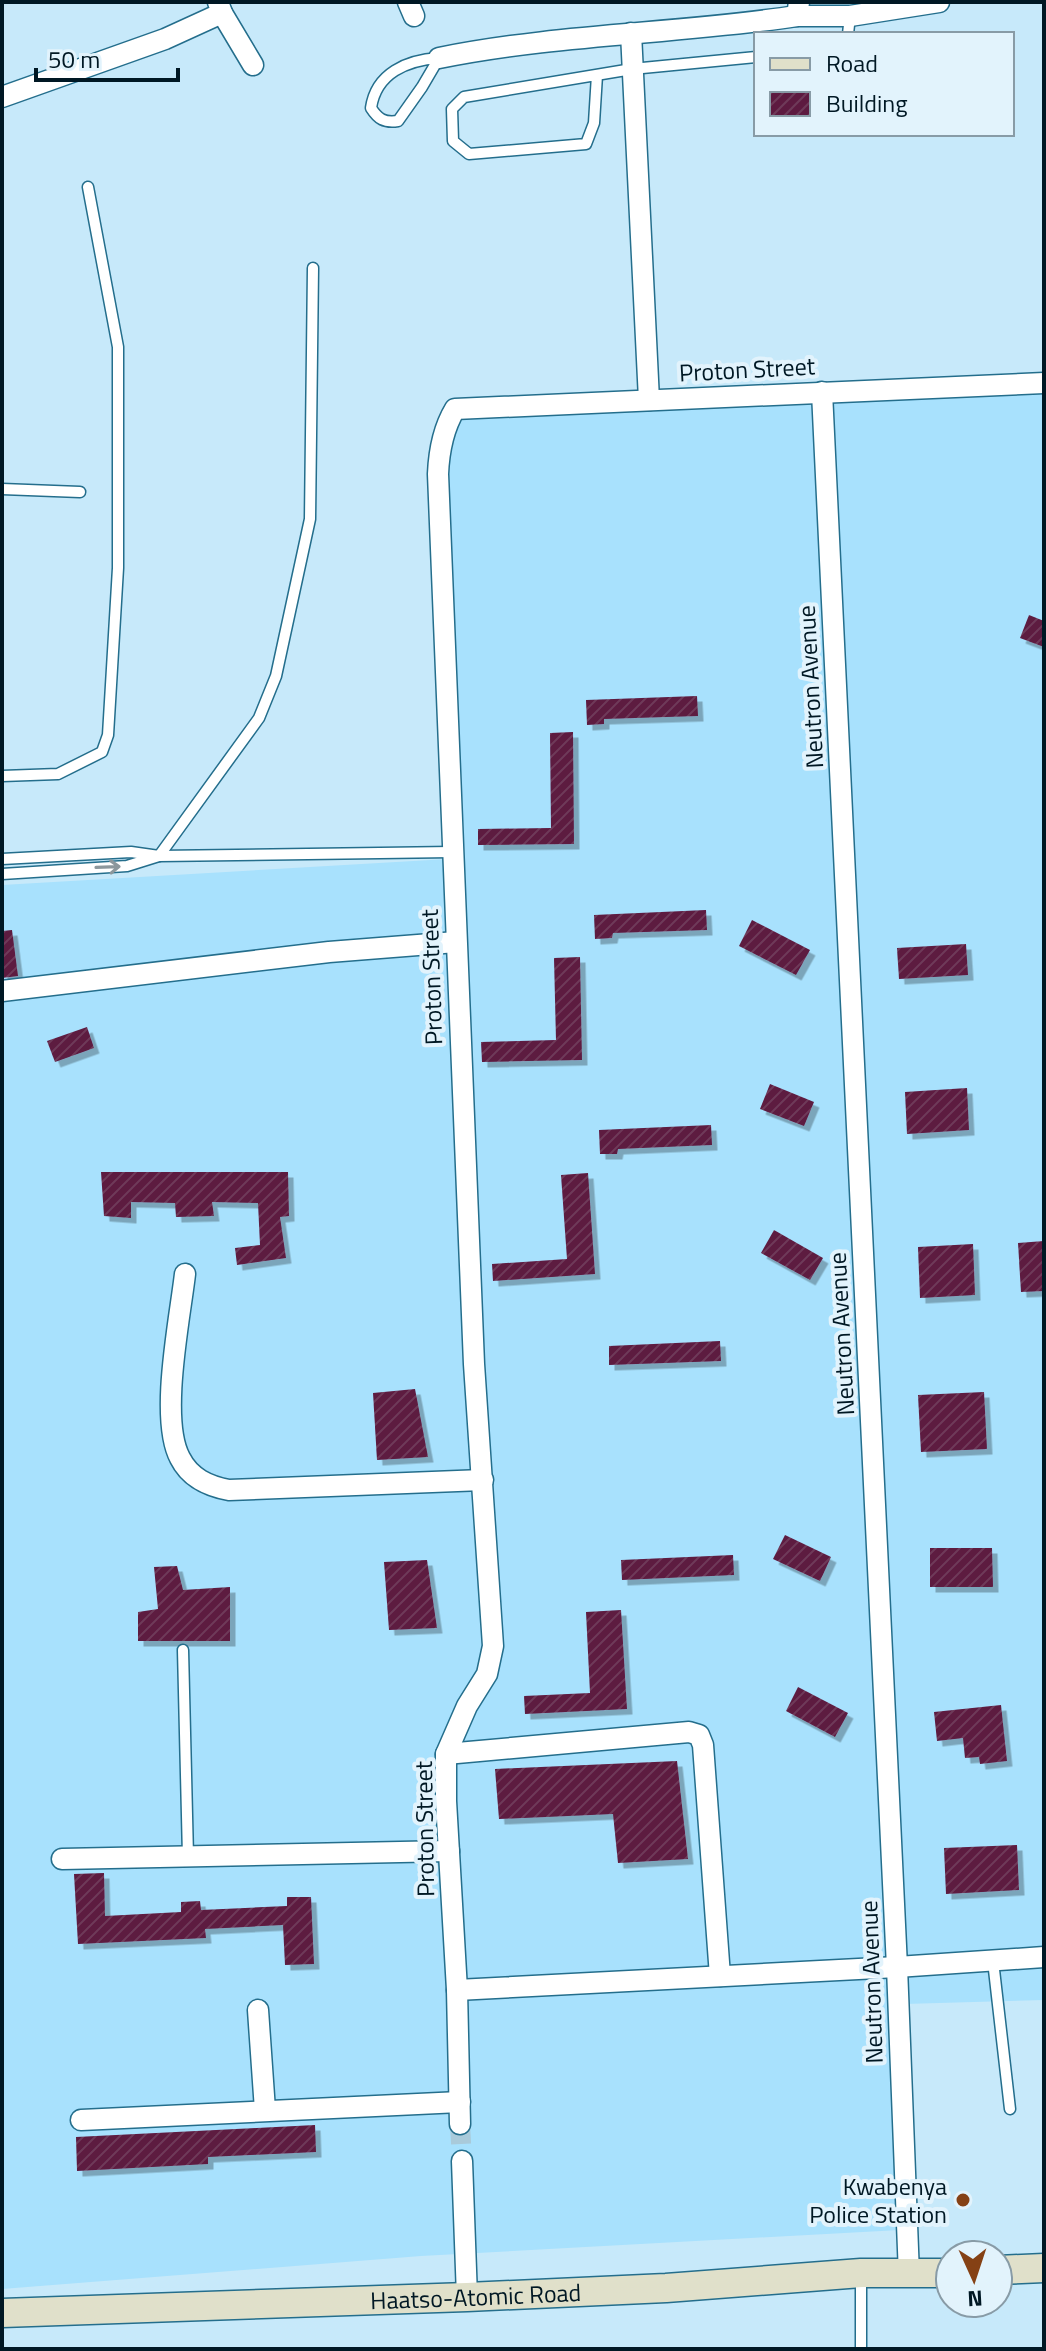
<svg xmlns="http://www.w3.org/2000/svg" width="1046" height="2351" font-family="'Titillium Web',sans-serif">
	<style>
		.built { fill: #a8e1fd }
		.building { fill: url(#building-hatch); filter: url(#shadow) }
		.lines { fill: none; stroke-linecap: round; stroke-linejoin: round }
		.minor-tunnel { stroke: #a9cada; stroke-width: 20; stroke-dasharray: 20 10; stroke-linecap: butt }
		.service-casing { stroke: #246e8c; stroke-width: 13 }
		.minor-casing { stroke: #246e8c; stroke-width: 23 }
		.secondary-casing { stroke: #246e8c; stroke-width: 31 }
		.service { stroke: #fff; stroke-width: 10 }
		.minor { stroke: #fff; stroke-width: 20 }
		.secondary { stroke: #e0e0ca; stroke-width: 28 }
		.oneway { stroke: #8c979c }
		.poi-dot { fill: #854115; stroke: #e2f3fc; stroke-width: 3 }
		.labels { text-anchor: middle; dominant-baseline: central; stroke-width: 8; stroke-linejoin: round; paint-order: stroke }
		.street-label { font-size: 24px; fill: #001824; stroke: #e2f3fc }
		.poi-label { font-size: 24px; fill: #001824; stroke: #e2f3fc; text-anchor: end }
	</style>
	<defs>
		<pattern id="building-hatch" width="6" height="6" patternUnits="userSpaceOnUse" patternTransform="scale(2)"><rect width="6" height="6" fill="#5d1a40"/><path d="M-1 1l2-2M0 6l6-6M5 7l2-2" fill="none" stroke="#6e3a59"/></pattern>
		<filter id="shadow"><feDropShadow dx="5.5" dy="5.5" stdDeviation="0" flood-color="#0004"/></filter>
	</defs>
	<rect width="100%" height="100%" fill="#c7e9fa"/>
	<polygon class="built" points="1044,375 1044,2000 904,2004 918,2229 421,2256 2,2289 2,885 465,858 446,455 460,412"/>
	<g class="building">
		<polygon points="1029,615 1044,621 1044,647 1020,638"/>
		<polygon points="697,696 698,716 604,719 604,724 587,725 586,700"/>
		<polygon points="573,732 574,844 478,845 478,829 551,828 550,733"/>
		<polygon points="706,910 707,930 613,933 612,938 595,939 594,915"/>
		<polygon points="752,920 810,950 796,975 739,946"/>
		<polygon points="12,930 18,976 2,978 2,931"/>
		<polygon points="966,944 968,975 899,979 897,948"/>
		<polygon points="580,957 582,1060 482,1062 481,1042 556,1040 554,958"/>
		<polygon points="87,1027 94,1048 55,1062 47,1041"/>
		<polygon points="770,1084 814,1102 804,1126 760,1109"/>
		<polygon points="967,1088 969,1130 907,1134 905,1092"/>
		<polygon points="711,1125 712,1145 618,1149 617,1154 600,1154 599,1130"/>
		<polygon points="101,1172 288,1172 289,1216 280,1217 286,1258 237,1265 235,1248 260,1245 258,1203 212,1202 214,1216 176,1217 175,1203 131,1202 131,1218 104,1216"/>
		<polygon points="588,1173 595,1274 493,1281 492,1264 567,1259 561,1175"/>
		<polygon points="774,1230 823,1258 810,1280 761,1253"/>
		<polygon points="1044,1241 1044,1291 1021,1292 1018,1243"/>
		<polygon points="973,1244 975,1295 920,1298 918,1247"/>
		<polygon points="720,1341 721,1361 609,1365 609,1346"/>
		<polygon points="415,1389 428,1457 377,1460 373,1393"/>
		<polygon points="984,1392 987,1449 921,1452 918,1395"/>
		<polygon points="785,1535 831,1557 820,1581 773,1559"/>
		<polygon points="930,1548 992,1548 993,1587 930,1587"/>
		<polygon points="733,1555 734,1575 622,1580 621,1560"/>
		<polygon points="427,1560 437,1628 389,1630 384,1562"/>
		<polygon points="177,1566 183,1590 230,1587 230,1641 138,1641 138,1612 158,1609 154,1567"/>
		<polygon points="621,1610 627,1709 525,1714 524,1696 590,1693 586,1612"/>
		<polygon points="798,1687 848,1713 835,1737 786,1711"/>
		<polygon points="1001,1705 1007,1761 980,1764 979,1757 965,1758 963,1738 937,1741 934,1712"/>
		<polygon points="677,1761 688,1859 618,1863 613,1814 499,1819 495,1769"/>
		<polygon points="1017,1845 1019,1890 946,1894 944,1848"/>
		<polygon points="104,1873 105,1916 181,1912 181,1902 200,1901 201,1910 287,1906 287,1897 311,1897 314,1964 285,1965 283,1925 205,1929 206,1938 78,1944 74,1874"/>
		<polygon points="315,2125 316,2152 208,2157 208,2164 77,2171 76,2137"/>
	</g>
	<g class="lines">
		<polyline class="minor-tunnel" points="460,2124 462,2161"/>
		<defs>
			<g id="service">
				<polyline points="848,34 850,16"/>
				<path d="M439,58L422,87L398,121C384,123 378,119 371,108C376,73 407,60 439,58Z"/>
				<polyline points="597,75 594,123 586,144 469,154 453,141 452,109 464,97 632,69 756,57"/>
				<polyline points="2,489 80,492"/>
				<polyline points="2,776 58,774 102,752 108,735 118,568 118,347 88,187"/>
				<polyline points="2,859 131,852 159,856 452,852"/>
				<polyline points="2,874 127,866 159,856 259,718 276,676 310,519 313,268"/>
				<polyline points="183,1650 188,1857"/>
				<polyline points="993,1961 1010,2109"/>
				<polyline points="861,2349 861,2275"/>
			</g>
			<g id="minor">
				<polyline points="408,2 414,16"/>
				<polyline points="222,13 253,65"/>
				<polyline points="797,16 850,16 939,2"/>
				<polyline points="631,33 649,400"/>
				<path d="M439,58C557,34 678,34 797,16L799,2"/>
				<polyline points="2,97 165,39 222,13 218,2"/>
				<polyline points="822,392 897,1967 909,2275"/>
				<polyline points="2,991 329,952 456,942"/>
				<path d="M185,1274C180,1318 159,1419 180,1458C190,1478 208,1486 229,1490L483,1480"/>
				<polyline points="446,1754 689,1732 699,1735 703,1745 720,1976"/>
				<polyline points="62,1859 449,1851"/>
				<polyline points="457,1990 897,1967 1044,1957"/>
				<polyline points="258,2010 265,2110"/>
				<polyline points="81,2120 460,2102"/>
				<path d="M460,2124L457,1990L446,1801V1754L467,1706L487,1674L493,1646L474,1364L438,474C439,450 443,429 455,409L1044,383"/>
				<polyline points="462,2161 467,2297"/>
			</g>
			<g id="secondary">
				<polyline points="998,2270 1044,2268"/>
				<path id="s1" d="M2,2313L467,2297L666,2288L861,2273H950"/>
			</g>
		</defs>
		<use href="#service" class="service-casing"/>
		<use href="#minor" class="minor-casing"/>
		<use href="#secondary" class="secondary-casing"/>
		<use href="#service" class="service"/>
		<use href="#minor" class="minor"/>
		<use href="#secondary" class="secondary"/>
	</g>
	<defs><path id="oneway-shaft" d="M-6 0H5M1.5-3L5.5 0L1.5 3" fill="none" stroke-width="1.6" stroke-linecap="round" stroke-linejoin="round" transform="scale(2)"/></defs>
	<use class="oneway" href="#oneway-shaft" transform="translate(108 867) rotate(-2)"/>
	<circle class="poi-dot" cx="963" cy="2200" r="8"/>
	<g class="labels">
		<g class="street-label">
			<text transform="translate(747 369) rotate(-3)">Proton Street</text>
			<text transform="translate(810 687) rotate(-93)">Neutron Avenue</text>
			<text transform="translate(431 977) rotate(-92)">Proton Street</text>
			<text transform="translate(841 1334) rotate(-93)">Neutron Avenue</text>
			<text transform="translate(424 1829) rotate(-91)">Proton Street</text>
			<text transform="translate(871 1982) rotate(-92)">Neutron Avenue</text>
			<text stroke="none"><textPath href="#s1" startOffset="474">Haatso-Atomic Road</textPath></text>
		</g>
		<g class="poi-label">
			<text x="947" y="2186">Kwabenya<tspan x="947" dy="28">Police Station</tspan></text>
		</g>
	</g>
	<rect width="1046" height="2351" fill="none" stroke="#001824" stroke-width="8"/>
	<rect x="754" y="32" width="260" height="104" fill="#e2f3fc" stroke="#889ba6" stroke-width="2"/>
	<rect x="770" y="58" width="40" height="12" fill="#e0e0ca" stroke="#889ba6" stroke-width="2"/>
	<text x="826" y="72" font-size="24" fill="#001824">Road</text>
	<rect x="770" y="92" width="40" height="24" fill="url(#building-hatch)" stroke="#889ba6" stroke-width="2"/>
	<text x="826" y="112" font-size="24" fill="#001824">Building</text>
	<g transform="translate(974 2279) rotate(177)"><circle r="38" fill="#e2f3fc" stroke="#889ba6" stroke-width="2"/>
	<path d="M0-6L14 30L0 20L-14 30Z" fill="#854115"/>
	<text y="-12" font-size="22" font-weight="bold" text-anchor="middle" fill="#001824">N</text>
	</g>
	<path d="M36 68v12h142v-12" fill="none" stroke="#001824" stroke-width="4"/>
	<text x="48" y="68" font-size="24" fill="#001824" stroke="#e2f3fc" stroke-width="6" paint-order="stroke">50 m</text>
</svg>
